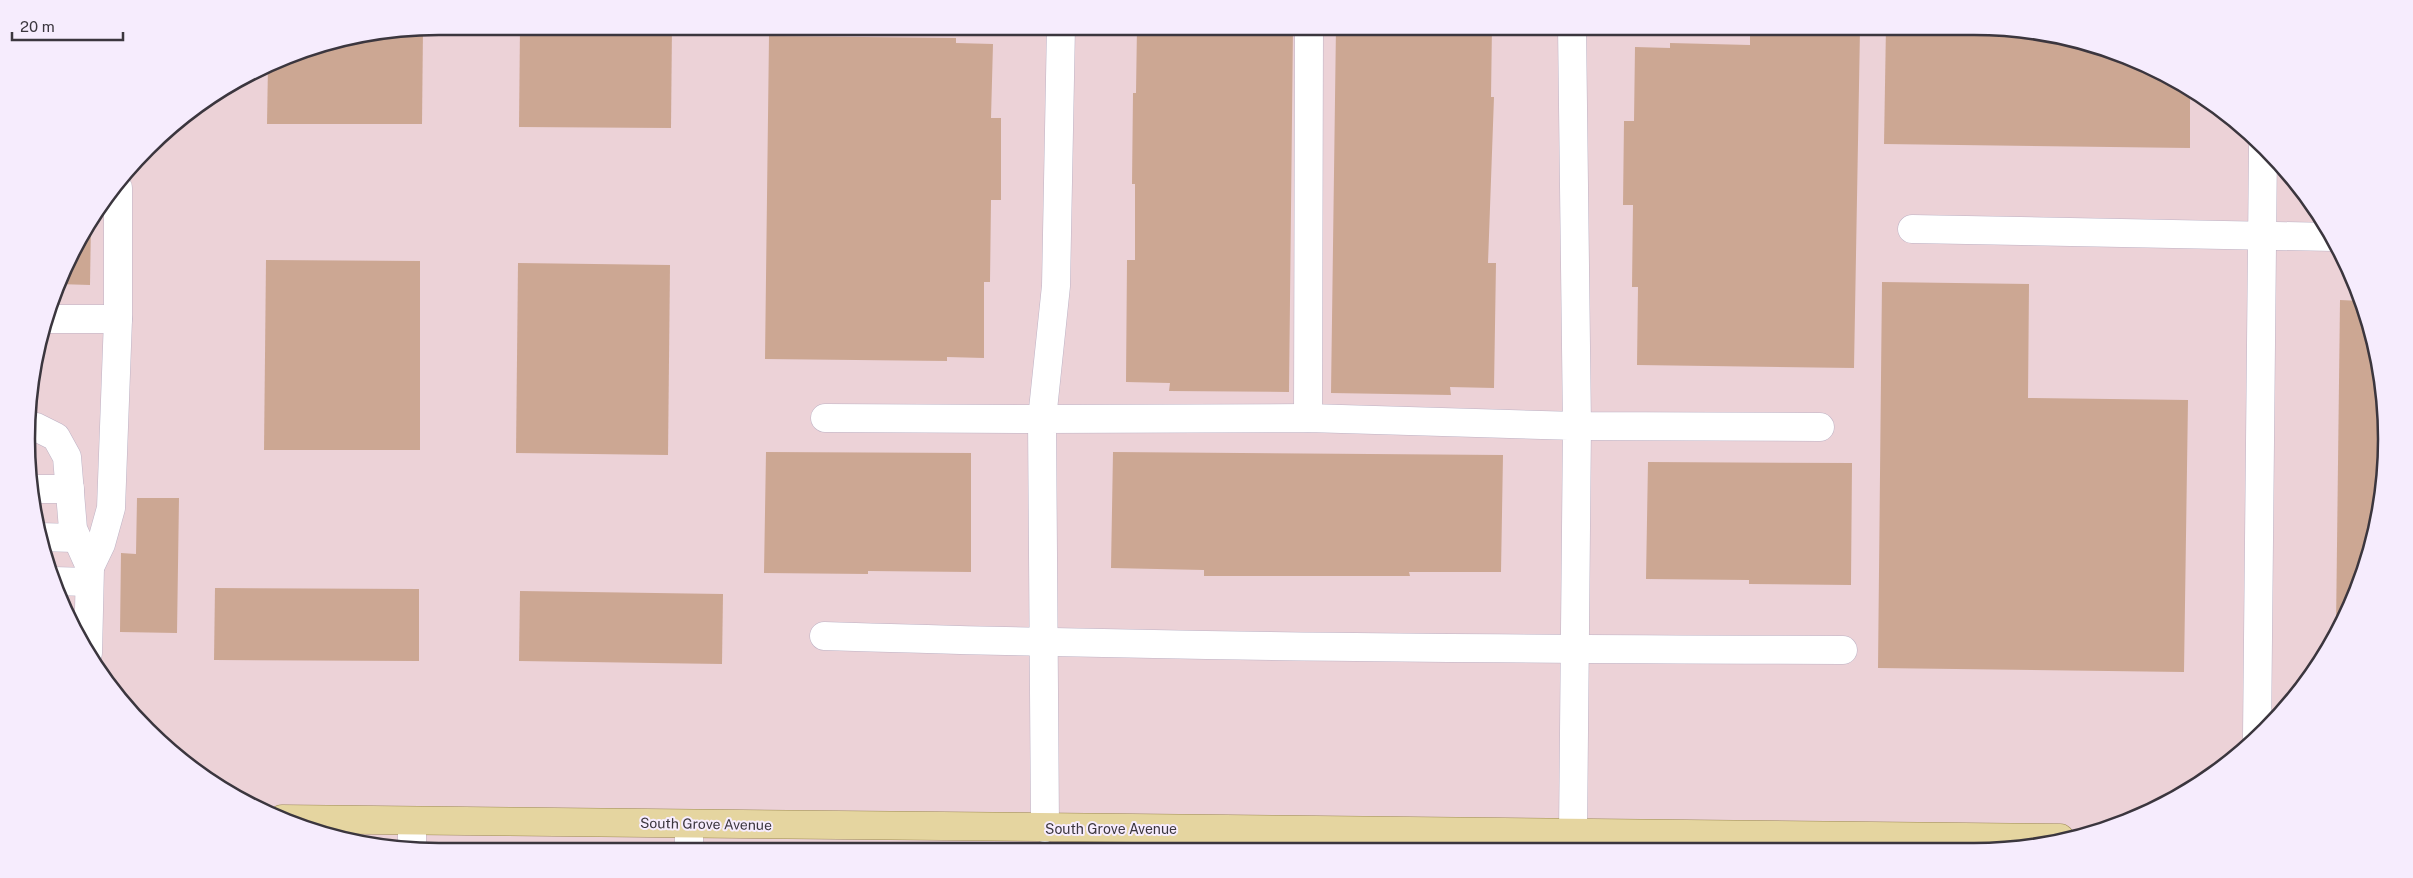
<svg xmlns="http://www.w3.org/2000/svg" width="2413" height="878" font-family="'Public Sans',sans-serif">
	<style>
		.industrial { fill: #ecd2d7 }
		.building { fill: #cca793 }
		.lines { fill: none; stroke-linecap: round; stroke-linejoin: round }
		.minor-casing { stroke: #bdb2c5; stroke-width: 29 }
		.major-casing { stroke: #9e8b55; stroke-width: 29 }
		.minor { stroke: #fff; stroke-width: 28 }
		.major { stroke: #e5d5a0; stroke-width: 28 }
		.labels { text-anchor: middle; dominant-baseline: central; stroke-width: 4; stroke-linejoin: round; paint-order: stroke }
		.street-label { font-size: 14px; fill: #3b363e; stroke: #f6ecfd }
		.rim { fill: none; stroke: #3b363e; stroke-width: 2.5 }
	</style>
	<rect width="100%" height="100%" fill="#eadef3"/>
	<polygon class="industrial" points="439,26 1974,26 2157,69 2225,112 2285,167 2332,233 2365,307 2383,385 2386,466 2373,546 2317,668 2246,749 2156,809 2028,848 439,852 332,838 257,809 188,767 96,668 58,597 34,520 30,385 48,307 81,233 167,128 233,81 306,48"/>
	<g class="building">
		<polygon points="520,26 672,26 671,128 519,127"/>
		<polygon points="1137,26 1293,26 1289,392 1169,391 1170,383 1126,382 1127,260 1135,260 1135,184 1132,184 1133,93 1136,93"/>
		<polygon points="1336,26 1492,26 1491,97 1494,97 1488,263 1496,263 1494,388 1450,387 1451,395 1331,393"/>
		<polygon points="1886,26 1974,26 2081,40 2157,69 2190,90 2190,148 1884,144"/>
		<polygon points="1750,27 1860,29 1854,368 1637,365 1638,287 1632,287 1633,205 1623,205 1624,121 1634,121 1635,47 1670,48 1670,43 1750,45"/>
		<polygon points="423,29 422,124 267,124 268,65 306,48"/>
		<polygon points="769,36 956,38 956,43 993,44 991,118 1001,118 1001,200 991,200 990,282 984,282 984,358 947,357 947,361 765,359"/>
		<polygon points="91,222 90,285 58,284 81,233"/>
		<polygon points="266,260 420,261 420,450 264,450"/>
		<polygon points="518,263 670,265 668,455 516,453"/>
		<polygon points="1882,282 2029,284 2028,398 2188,400 2184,672 1878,668"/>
		<polygon points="2340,300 2362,301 2365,307 2383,385 2386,466 2373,546 2336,627"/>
		<polygon points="766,452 971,453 971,572 868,571 868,574 764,573"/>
		<polygon points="1113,452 1503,455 1501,572 1409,572 1410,576 1204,576 1204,570 1111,568"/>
		<polygon points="1648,462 1852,463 1851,585 1749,584 1749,580 1646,579"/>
		<polygon points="137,498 179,498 177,633 120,632 121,553 136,554"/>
		<polygon points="215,588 419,589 419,661 214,660"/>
		<polygon points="520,591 723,594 722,664 519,661"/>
	</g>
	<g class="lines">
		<defs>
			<g id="minor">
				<polyline points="1572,26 1577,426 1820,427"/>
				<polyline points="1912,229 2333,237"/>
				<polyline points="45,319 118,319 118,188"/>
				<polyline points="825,418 1042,419 1056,286 1061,26"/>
				<polyline points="1308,418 1309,26"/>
				<polyline points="31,426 36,427 56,437 67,457 73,529 90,567 88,653"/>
				<polyline points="33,489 70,489"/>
				<polyline points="39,537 75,538"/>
				<polyline points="90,567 101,544 111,508 118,319"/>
				<polyline points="53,581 89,582"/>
				<path d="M824,636C1163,647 1503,649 1843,650"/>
				<polyline points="2257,737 2263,147"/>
				<polyline points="1045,828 1042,419 1308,418 1577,426 1573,834"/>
				<polyline points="412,848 412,821"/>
				<polyline points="1321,850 1321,831"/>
				<polyline points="689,851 689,824"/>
			</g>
			<polyline id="major" points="282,819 2060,838"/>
		</defs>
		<use href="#minor" class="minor-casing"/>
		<use href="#major" class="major-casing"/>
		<use href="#minor" class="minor"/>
		<use href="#major" class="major"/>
	</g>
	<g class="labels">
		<g class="street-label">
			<text transform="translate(706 824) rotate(1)">South Grove Avenue</text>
			<text x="1111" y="829">South Grove Avenue</text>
		</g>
	</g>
	<path d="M0 0H2413V878H0ZM439 35H1974A404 404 0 0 1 2378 439V439A404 404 0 0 1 1974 843H439A404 404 0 0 1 35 439V439A404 404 0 0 1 439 35Z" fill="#f6ecfd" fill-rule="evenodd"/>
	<path class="rim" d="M439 35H1974A404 404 0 0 1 2378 439V439A404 404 0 0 1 1974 843H439A404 404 0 0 1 35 439V439A404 404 0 0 1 439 35Z"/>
	<path d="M12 32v8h111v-8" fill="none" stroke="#3b363e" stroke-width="2.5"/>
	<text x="20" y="32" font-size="15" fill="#3b363e" stroke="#f6ecfd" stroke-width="4" paint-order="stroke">20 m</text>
</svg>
